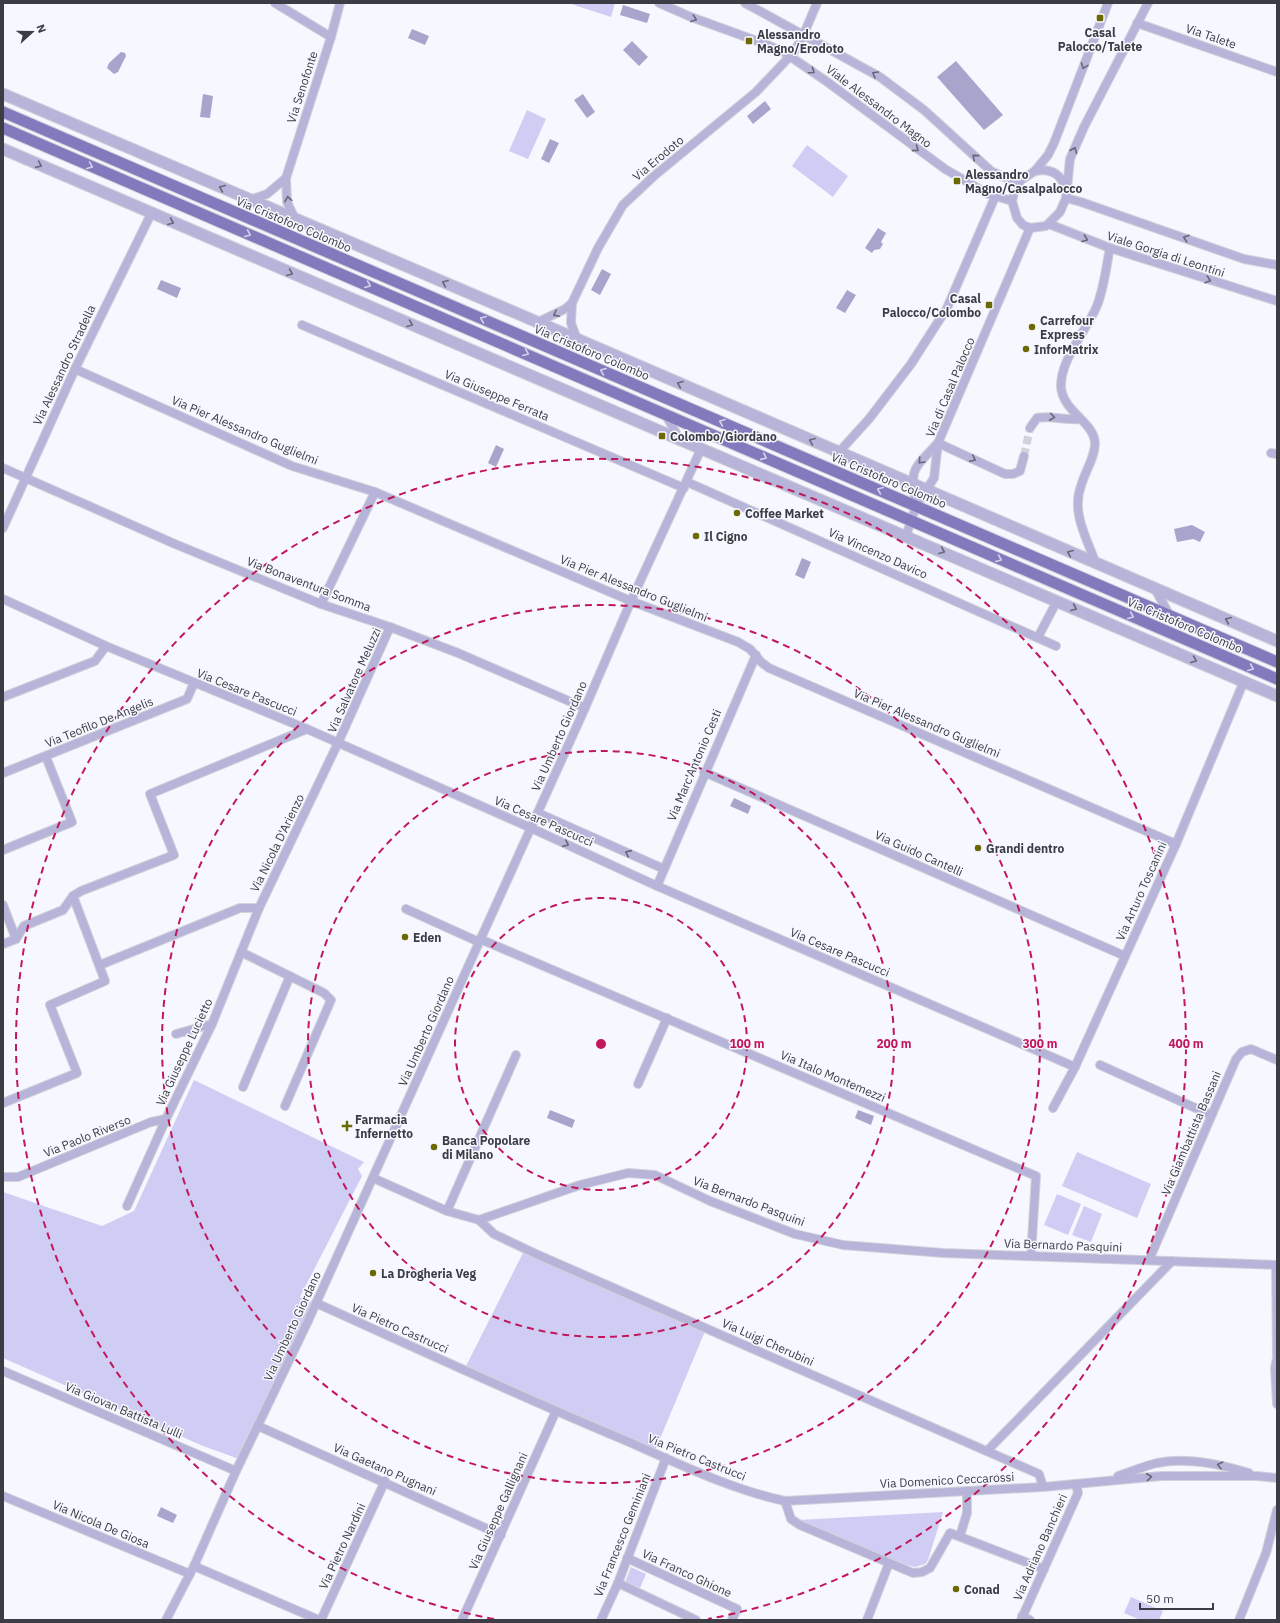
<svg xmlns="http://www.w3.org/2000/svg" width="1280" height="1623" font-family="'IBM Plex Sans',sans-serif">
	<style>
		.green { fill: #cfcdf4 }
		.water { fill: #a8a5cd }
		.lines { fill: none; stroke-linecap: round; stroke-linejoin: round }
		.minor-tunnel { stroke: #d2d2da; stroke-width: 8; stroke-dasharray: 8 4; stroke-linecap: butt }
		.minor-casing { stroke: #d2d2da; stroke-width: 10 }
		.tertiary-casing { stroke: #d2d2da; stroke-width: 13 }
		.primary-casing { stroke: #d2d2da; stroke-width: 13 }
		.minor { stroke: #b6b4d9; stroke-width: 8 }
		.tertiary { stroke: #b6b4d9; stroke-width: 11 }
		.primary { stroke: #817abc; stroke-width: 11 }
		.oneway { stroke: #676678 }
		.oneway2 { stroke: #d4d2eb }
		.ring { fill: none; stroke: #c2185b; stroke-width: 2; stroke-dasharray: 7 5 }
		.poi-dot { fill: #6c6903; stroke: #f7f7ff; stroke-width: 1.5 }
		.labels { text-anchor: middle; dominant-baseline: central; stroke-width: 3; stroke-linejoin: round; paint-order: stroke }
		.poi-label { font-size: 12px; font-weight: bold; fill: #3c3c44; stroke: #f7f7ff; text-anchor: start }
		.street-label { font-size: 12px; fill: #3c3c44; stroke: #f7f7ff }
		.centre { fill: #c2185b; stroke: #f7f7ff; stroke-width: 2 }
		.ring-label { font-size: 12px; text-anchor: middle; font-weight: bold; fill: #c2185b; stroke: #f7f7ff; stroke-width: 3; stroke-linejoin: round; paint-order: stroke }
	</style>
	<rect width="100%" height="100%" fill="#f7f7ff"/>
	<g class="green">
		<polygon points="568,3 615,3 611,17"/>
		<polygon points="527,110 546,119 528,159 509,151"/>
		<polygon points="807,145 848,176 833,197 792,166"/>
		<polygon points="194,1080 364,1162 358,1169 362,1176 300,1297 316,1303 242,1460 203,1446 3,1358 3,1192 102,1226 134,1211"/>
		<polygon points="1077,1152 1151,1184 1137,1218 1062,1186"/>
		<polygon points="1057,1194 1081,1204 1068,1235 1044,1225"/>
		<polygon points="1084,1206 1102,1214 1091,1242 1072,1235"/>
		<polygon points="525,1249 706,1329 654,1453 464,1370"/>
		<polygon points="943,1512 928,1560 925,1564 915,1567 906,1565 798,1520"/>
		<polygon points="631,1567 646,1574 640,1588 625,1582"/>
		<polygon points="1131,1597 1163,1611 1159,1620 1140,1620 1124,1613"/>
	</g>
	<g class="water">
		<polygon points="623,5 650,14 647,23 620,15"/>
		<polygon points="412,29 429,36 425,45 408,38"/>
		<polygon points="632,41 648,57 639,66 623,50"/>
		<polygon points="121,52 125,53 126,56 118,72 114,74 107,68 109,63"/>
		<polygon points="956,61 1003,115 984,130 937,77"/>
		<polygon points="203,94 213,96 210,118 200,117"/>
		<polygon points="583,94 595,112 587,118 574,100"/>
		<polygon points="765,101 771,109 753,124 747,116"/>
		<polygon points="550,139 559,143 549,163 541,159"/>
		<polygon points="878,228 886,233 881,242 883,244 880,249 874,250 872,253 865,248"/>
		<polygon points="602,269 611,274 600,295 591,290"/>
		<polygon points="161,280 181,288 177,298 157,289"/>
		<polygon points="847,290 856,295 845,313 836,308"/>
		<polygon points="496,445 504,449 496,467 488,463"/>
		<polygon points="1192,525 1205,532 1200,542 1193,539 1177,542 1174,529"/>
		<polygon points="802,558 811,562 804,579 795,575"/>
		<polygon points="734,798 751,806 748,814 730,806"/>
		<polygon points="550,1110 575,1120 572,1128 547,1118"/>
		<polygon points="858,1110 874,1116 871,1125 855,1118"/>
		<polygon points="161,1507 177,1515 173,1523 157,1516"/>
	</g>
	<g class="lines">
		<polyline class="minor-tunnel" points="1024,456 1030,428"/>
		<defs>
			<g id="minor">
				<polyline points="275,3 331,37"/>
				<polyline points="659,3 691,17 768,45 785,53 826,81 945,169 988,194 1012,201"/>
				<polyline points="745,3 880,77 924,110 991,171 1006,178 1021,180"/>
				<polyline points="1108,3 1054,143 1048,155 1035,171 1021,180 1014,193 1012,201 1017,218 1023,225 1030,228 1046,226 1060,212 1066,198 1070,159 1084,127 1148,3"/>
				<polyline points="1137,23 1277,72"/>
				<path d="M1035,171C1050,168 1060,173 1065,187"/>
				<polyline points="1066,198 1081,202 1244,259 1277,265"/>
				<polyline points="250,200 267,194 286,178"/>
				<polyline points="295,219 287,202 286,178 331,37 340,3"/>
				<polyline points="1049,224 1110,248 1277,301"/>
				<polyline points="538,322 565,309 572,303"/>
				<polyline points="302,325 684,488"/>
				<polyline points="577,339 571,323 572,303 598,248 623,205 654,176 756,92 794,52 803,36 817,3"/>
				<polyline points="75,369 292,466 375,492 631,601 738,642 750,649 761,662 769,668 1176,844"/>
				<polyline points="665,414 679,438"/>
				<path d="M1030,428L1037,418C1052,415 1065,421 1080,419"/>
				<polyline points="938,443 1005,474 1013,474 1020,471 1024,456"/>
				<polyline points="839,452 869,419 911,364 947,308 995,197"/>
				<polyline points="1271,453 1277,454"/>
				<polyline points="3,468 175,544 321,604 390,627 458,653 585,708"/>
				<polyline points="687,482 1056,646"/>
				<path d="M916,506C910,467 912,471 938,443"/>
				<polyline points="3,528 75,369 151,214"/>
				<polyline points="906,536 916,506 934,478 938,443 1030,228"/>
				<path d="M1096,564C1087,539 1071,512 1081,486C1085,471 1095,458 1095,443C1094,422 1063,412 1061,387C1060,360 1086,331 1096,308C1104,290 1106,267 1110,248"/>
				<polyline points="1155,589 1170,616"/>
				<polyline points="3,599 106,646 307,729 531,828 657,886 1075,1067"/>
				<polyline points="321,604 375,492"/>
				<polyline points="1038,637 1057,601"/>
				<polyline points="3,697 95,661 106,646"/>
				<polyline points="704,772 1125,956"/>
				<polyline points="3,773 187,699 194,683"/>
				<polyline points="538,813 664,869"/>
				<polyline points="3,850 72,822 46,757"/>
				<polyline points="657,886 756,655"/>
				<polyline points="3,905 16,939"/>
				<polyline points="406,909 479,942"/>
				<polyline points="480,939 1036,1176 1031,1256"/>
				<polyline points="3,944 16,939 24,926 63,910 73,896 81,891 174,855 150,794 307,729"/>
				<polyline points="241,952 324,993 331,1000 285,1106"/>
				<polyline points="100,965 240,908 259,908 338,743 390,627"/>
				<polyline points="176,1034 212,1024"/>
				<polyline points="1100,1065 1211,1115"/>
				<polyline points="638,1084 667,1018"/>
				<polyline points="243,1087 290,976"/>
				<polyline points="3,1103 77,1073 50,1005 105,981 73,896"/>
				<polyline points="1053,1108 1075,1067 1176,844 1244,681"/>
				<polyline points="3,1177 18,1177 151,1122 166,1119"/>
				<polyline points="373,1178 447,1211 479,1220 580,1185 628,1173 655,1175 710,1201 795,1234 843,1245 943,1253 1277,1265"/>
				<polyline points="127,1206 166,1119 212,1024 259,908"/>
				<polyline points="447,1211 516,1055"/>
				<polyline points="479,1220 494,1234 536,1254 1039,1474 1043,1487"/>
				<polyline points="1149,1260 1236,1059 1242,1052 1251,1049 1277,1060"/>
				<polyline points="1276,1265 1277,1355"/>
				<path d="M316,1303C418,1349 519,1396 622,1439C675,1462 729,1489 785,1501L1043,1487L1161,1476H1257L1277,1478"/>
				<polyline points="1277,1358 1275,1368 1277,1404"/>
				<polyline points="3,1371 236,1471"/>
				<polyline points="258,1426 501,1535"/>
				<polyline points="987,1451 1172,1261"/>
				<path d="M1118,1476C1131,1472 1144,1466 1157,1463C1188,1457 1219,1464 1249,1473"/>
				<polyline points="3,1496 190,1574"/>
				<polyline points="785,1501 791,1519 800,1525 913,1573 922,1572 930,1568 950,1533 1044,1569"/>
				<polyline points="960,1536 967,1513 967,1491"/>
				<polyline points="627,1558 737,1609 732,1620"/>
				<polyline points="194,1566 319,1620"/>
				<polyline points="618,1583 696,1620"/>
				<polyline points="1022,1616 1030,1620"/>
				<polyline points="166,1620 194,1566 236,1471 308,1321 585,708 631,601 701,449"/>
				<polyline points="321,1620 385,1481"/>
				<polyline points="462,1620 556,1411"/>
				<polyline points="601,1620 618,1583 666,1458"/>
				<polyline points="867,1620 889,1563"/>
				<polyline points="1021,1620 1078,1493 1076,1484"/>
				<polyline points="1239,1620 1266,1553 1277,1510"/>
			</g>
			<g id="tertiary">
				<polyline points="3,94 577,339 1277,641"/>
				<polyline points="3,149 1277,696"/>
			</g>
			<g id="primary">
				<polyline points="3,112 1277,662"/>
				<polyline points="3,128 1277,679"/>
			</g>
		</defs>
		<use href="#minor" class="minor-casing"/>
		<use href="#tertiary" class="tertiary-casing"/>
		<use href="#primary" class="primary-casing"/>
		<use href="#minor" class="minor"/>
		<use href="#tertiary" class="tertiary"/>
		<use href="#primary" class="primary"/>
	</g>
	<defs><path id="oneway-chevron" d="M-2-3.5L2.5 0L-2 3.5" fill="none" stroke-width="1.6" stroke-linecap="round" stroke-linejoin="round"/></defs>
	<g class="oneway">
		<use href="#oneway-chevron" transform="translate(694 19) rotate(20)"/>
		<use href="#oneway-chevron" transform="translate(1084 66) rotate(111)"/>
		<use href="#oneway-chevron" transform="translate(812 71) rotate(35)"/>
		<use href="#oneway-chevron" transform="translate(875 74) rotate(-150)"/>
		<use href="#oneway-chevron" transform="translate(916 149) rotate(37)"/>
		<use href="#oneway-chevron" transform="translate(1074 150) rotate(-67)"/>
		<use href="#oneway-chevron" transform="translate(975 157) rotate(-139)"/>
		<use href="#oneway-chevron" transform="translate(39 165) rotate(24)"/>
		<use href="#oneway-chevron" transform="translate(222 188) rotate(-157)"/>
		<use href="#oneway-chevron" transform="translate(288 199) rotate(-100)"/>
		<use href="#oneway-chevron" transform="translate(171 222) rotate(23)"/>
		<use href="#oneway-chevron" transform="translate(1186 238) rotate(-161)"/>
		<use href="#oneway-chevron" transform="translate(1085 239) rotate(21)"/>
		<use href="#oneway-chevron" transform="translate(290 273) rotate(23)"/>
		<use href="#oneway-chevron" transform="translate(1208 280) rotate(18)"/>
		<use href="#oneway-chevron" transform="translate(445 283) rotate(-157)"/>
		<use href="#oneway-chevron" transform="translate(556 314) rotate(153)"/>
		<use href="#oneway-chevron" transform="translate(410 324) rotate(23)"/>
		<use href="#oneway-chevron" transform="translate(680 384) rotate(-157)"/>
		<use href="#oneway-chevron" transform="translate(1052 417) rotate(8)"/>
		<use href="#oneway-chevron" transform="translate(812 441) rotate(-157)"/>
		<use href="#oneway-chevron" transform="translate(973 459) rotate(25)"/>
		<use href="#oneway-chevron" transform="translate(921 461) rotate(133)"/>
		<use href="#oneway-chevron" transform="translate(942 551) rotate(23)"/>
		<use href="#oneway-chevron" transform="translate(1070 553) rotate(-157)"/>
		<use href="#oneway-chevron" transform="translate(1074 608) rotate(23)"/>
		<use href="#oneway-chevron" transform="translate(1228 620) rotate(-157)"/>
		<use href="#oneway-chevron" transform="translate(1194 660) rotate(23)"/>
		<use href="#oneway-chevron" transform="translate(566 844) rotate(25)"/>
		<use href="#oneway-chevron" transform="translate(628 853) rotate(-156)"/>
		<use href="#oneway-chevron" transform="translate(1220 1465) rotate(-166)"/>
		<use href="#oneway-chevron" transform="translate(1149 1477) rotate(-6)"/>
	</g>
	<g class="oneway2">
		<use href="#oneway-chevron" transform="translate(90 166) rotate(23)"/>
		<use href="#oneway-chevron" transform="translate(248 234) rotate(23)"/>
		<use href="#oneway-chevron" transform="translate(368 285) rotate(23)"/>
		<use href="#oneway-chevron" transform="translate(483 319) rotate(-157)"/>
		<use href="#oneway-chevron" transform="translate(526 353) rotate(23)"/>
		<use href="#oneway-chevron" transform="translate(603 371) rotate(-157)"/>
		<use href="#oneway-chevron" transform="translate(722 422) rotate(-157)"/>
		<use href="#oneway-chevron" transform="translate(764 457) rotate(24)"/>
		<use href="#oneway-chevron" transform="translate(880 490) rotate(-157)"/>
		<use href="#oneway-chevron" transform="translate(999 559) rotate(23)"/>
		<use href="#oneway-chevron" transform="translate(1131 616) rotate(23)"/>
		<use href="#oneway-chevron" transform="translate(1251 668) rotate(23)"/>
	</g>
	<g class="ring">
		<circle cx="601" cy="1044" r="146"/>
		<circle cx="601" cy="1044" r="293"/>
		<circle cx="601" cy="1044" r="439"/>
		<path d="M494 1619A585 585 0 1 1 708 1619"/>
	</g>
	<g class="poi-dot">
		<rect x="1096" y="14" width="8" height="8" rx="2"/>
		<rect x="745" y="37" width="8" height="8" rx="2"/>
		<rect x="953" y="177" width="8" height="8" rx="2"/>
		<rect x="985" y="301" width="8" height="8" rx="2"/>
		<circle cx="1032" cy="327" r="4"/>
		<circle cx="1026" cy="349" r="4"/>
		<rect x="658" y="432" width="8" height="8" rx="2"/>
		<circle cx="737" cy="513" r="4"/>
		<circle cx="696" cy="536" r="4"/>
		<circle cx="978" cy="848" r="4"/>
		<circle cx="405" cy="937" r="4"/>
		<path d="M345 1120h4v4h4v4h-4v4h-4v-4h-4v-4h4z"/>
		<circle cx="434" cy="1147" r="4"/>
		<circle cx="373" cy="1273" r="4"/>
		<circle cx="956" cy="1589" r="4"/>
	</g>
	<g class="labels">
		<g class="poi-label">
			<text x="1100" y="32" text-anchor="middle">Casal<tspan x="1100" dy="14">Palocco/Talete</tspan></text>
			<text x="757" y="34">Alessandro<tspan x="757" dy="14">Magno/Erodoto</tspan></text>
			<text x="965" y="174">Alessandro<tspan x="965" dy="14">Magno/Casalpalocco</tspan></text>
			<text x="981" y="298" text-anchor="end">Casal<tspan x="981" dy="14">Palocco/Colombo</tspan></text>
			<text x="1040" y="320">Carrefour<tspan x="1040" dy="14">Express</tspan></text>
			<text x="1034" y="349">InforMatrix</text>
			<text x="670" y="436">Colombo/Giordano</text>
			<text x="745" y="513">Coffee Market</text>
			<text x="704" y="536">Il Cigno</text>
			<text x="986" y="848">Grandi dentro</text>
			<text x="413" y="937">Eden</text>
			<text x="355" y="1119">Farmacia<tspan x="355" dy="14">Infernetto</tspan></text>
			<text x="442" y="1140">Banca Popolare<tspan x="442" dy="14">di Milano</tspan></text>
			<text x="381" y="1273">La Drogheria Veg</text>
			<text x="964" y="1589">Conad</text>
		</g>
		<g class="street-label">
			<text transform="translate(1211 36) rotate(19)">Via Talete</text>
			<text transform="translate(302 87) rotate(-72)">Via Senofonte</text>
			<text transform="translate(879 106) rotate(37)">Viale Alessandro Magno</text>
			<text transform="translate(658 158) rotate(-40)">Via Erodoto</text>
			<text transform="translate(294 224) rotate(23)">Via Cristoforo Colombo</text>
			<text transform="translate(1166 254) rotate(18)">Viale Gorgia di Leontini</text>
			<text transform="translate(592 352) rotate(23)">Via Cristoforo Colombo</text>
			<text transform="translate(64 365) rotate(-65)">Via Alessandro Stradella</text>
			<text transform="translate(950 387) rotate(-67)">Via di Casal Palocco</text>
			<text transform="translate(497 395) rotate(23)">Via Giuseppe Ferrata</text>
			<text transform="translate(245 430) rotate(23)">Via Pier Alessandro Guglielmi</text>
			<text transform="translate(889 480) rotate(23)">Via Cristoforo Colombo</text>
			<text transform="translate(878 553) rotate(24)">Via Vincenzo Davico</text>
			<text transform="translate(309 584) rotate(21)">Via Bonaventura Somma</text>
			<text transform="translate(634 588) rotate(22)">Via Pier Alessandro Guglielmi</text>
			<text transform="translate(1185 625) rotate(23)">Via Cristoforo Colombo</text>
			<text transform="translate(354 680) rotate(-66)">Via Salvatore Meluzzi</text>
			<text transform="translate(247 692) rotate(22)">Via Cesare Pascucci</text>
			<text transform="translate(99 722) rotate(-22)">Via Teofilo De Angelis</text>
			<text transform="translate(927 723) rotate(23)">Via Pier Alessandro Guglielmi</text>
			<text transform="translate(559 736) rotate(-66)">Via Umberto Giordano</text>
			<text transform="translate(694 765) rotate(-67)">Via Marc'Antonio Cesti</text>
			<text transform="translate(544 821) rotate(24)">Via Cesare Pascucci</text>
			<text transform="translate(277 843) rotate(-64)">Via Nicola D'Arienzo</text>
			<text transform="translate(919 853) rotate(24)">Via Guido Cantelli</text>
			<text transform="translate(1141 891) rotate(-66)">Via Arturo Toscanini</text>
			<text transform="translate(840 952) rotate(23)">Via Cesare Pascucci</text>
			<text transform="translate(426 1031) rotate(-66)">Via Umberto Giordano</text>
			<text transform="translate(184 1052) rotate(-65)">Via Giuseppe Lucietto</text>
			<text transform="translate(833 1076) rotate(23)">Via Italo Montemezzi</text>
			<text transform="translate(1191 1133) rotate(-67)">Via Giambattista Bassani</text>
			<text transform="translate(87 1136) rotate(-22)">Via Paolo Riverso</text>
			<text transform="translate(749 1201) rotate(21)">Via Bernardo Pasquini</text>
			<text transform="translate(1063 1245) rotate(2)">Via Bernardo Pasquini</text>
			<text transform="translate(292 1326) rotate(-65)">Via Umberto Giordano</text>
			<text transform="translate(400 1328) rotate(24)">Via Pietro Castrucci</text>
			<text transform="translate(768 1342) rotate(24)">Via Luigi Cherubini</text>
			<text transform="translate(124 1410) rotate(23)">Via Giovan Battista Lulli</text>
			<text transform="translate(697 1457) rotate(22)">Via Pietro Castrucci</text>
			<text transform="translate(385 1469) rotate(24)">Via Gaetano Pugnani</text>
			<text transform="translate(947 1480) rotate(-3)">Via Domenico Ceccarossi</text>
			<text transform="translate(498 1511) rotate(-66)">Via Giuseppe Gallignani</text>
			<text transform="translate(101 1524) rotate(23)">Via Nicola De Giosa</text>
			<text transform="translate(622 1535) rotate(-68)">Via Francesco Geminiani</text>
			<text transform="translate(342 1546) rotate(-65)">Via Pietro Nardini</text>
			<text transform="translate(1040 1547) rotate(-66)">Via Adriano Banchieri</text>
			<text transform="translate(687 1573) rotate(25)">Via Franco Ghione</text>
		</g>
	</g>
	<circle cx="601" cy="1044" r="6" class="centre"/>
	<g class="ring-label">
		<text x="747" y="1048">100 m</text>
		<text x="894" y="1048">200 m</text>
		<text x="1040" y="1048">300 m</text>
		<text x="1186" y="1048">400 m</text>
	</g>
	<rect width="1280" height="1623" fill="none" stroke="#3c3c44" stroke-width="8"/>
	<g transform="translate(32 32) rotate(69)" stroke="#f7f7ff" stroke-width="3" paint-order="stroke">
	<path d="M0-3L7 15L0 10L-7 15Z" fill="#3c3c44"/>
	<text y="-6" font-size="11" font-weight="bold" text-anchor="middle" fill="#3c3c44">N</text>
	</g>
	<path d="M1140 1603v6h73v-6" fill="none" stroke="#3c3c44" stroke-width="2"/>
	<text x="1146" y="1603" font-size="12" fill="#3c3c44" stroke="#f7f7ff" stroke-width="3" paint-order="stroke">50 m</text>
</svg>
